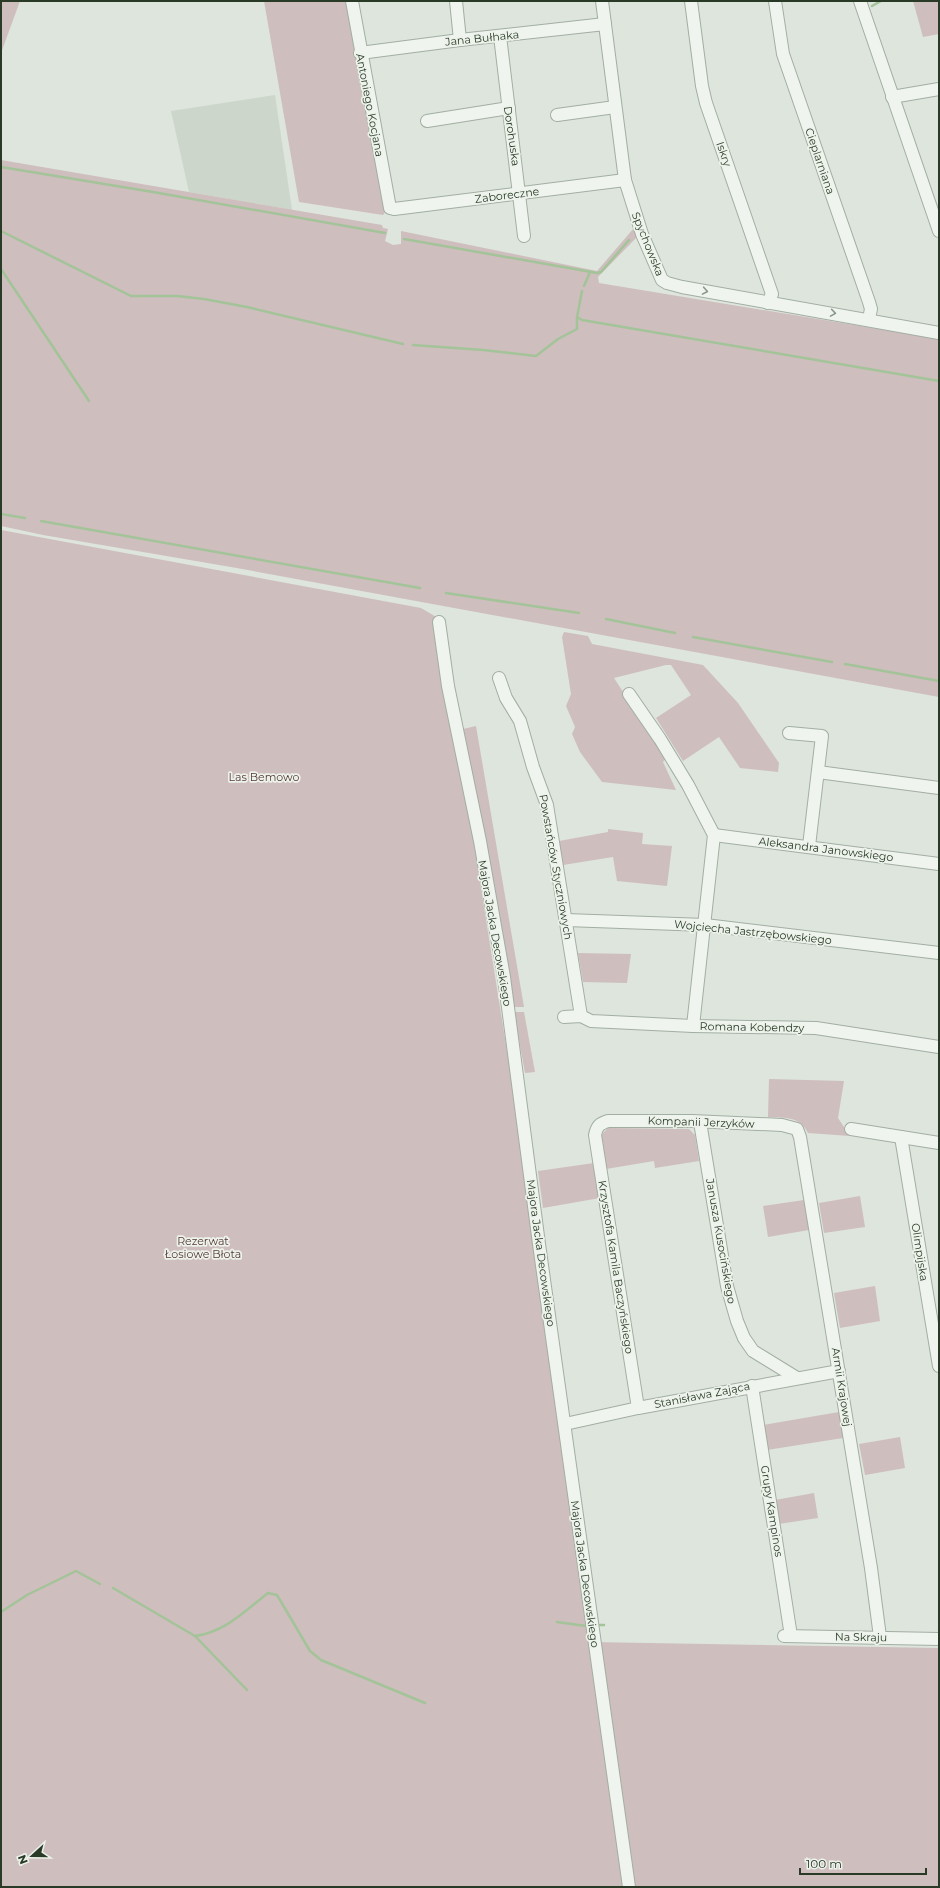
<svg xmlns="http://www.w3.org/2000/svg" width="940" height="1888" font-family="Montserrat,sans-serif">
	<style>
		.built { fill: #ccd6ca }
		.green { fill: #cfbebe }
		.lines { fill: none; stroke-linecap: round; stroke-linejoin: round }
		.stream { stroke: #a3c399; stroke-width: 2.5 }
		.minor-casing { stroke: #a3aea2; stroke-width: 14 }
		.minor { stroke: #eff4ef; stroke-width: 12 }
		.oneway { stroke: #8c978b }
		.labels { text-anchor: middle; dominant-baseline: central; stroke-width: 3.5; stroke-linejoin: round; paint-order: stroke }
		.street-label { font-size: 11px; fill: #293a27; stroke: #edf3eb }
		.park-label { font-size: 11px; fill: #553835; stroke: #edf3eb }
	</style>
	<rect width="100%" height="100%" fill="#dde5dc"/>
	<polygon class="built" points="275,95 292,210 189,192 171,111"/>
	<g class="green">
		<polygon points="1,1 20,1 1,53"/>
		<polygon points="264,1 348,1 385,212 383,215 299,202"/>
		<polygon points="913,1 939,1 939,34 923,37"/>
		<polygon points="1,160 382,225 383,228 388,229 385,241 393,245 401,244 401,231 597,271 634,228 637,237 598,277 599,283 939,339 939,697 231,567 43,535 1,526"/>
		<polygon points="1,530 421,608 438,618 517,1114 591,1642 939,1648 939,1887 1,1887"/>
		<polygon points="564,632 588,636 592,644 703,665 738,703 779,763 778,772 740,768 719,737 683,761 656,718 691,695 671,665 666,665 614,678 666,758 663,762 676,790 602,782 580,752 572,734 575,727 566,706 571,694 562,637"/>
		<polygon points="476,726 524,1007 513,1007 468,760 463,729"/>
		<polygon points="608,829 643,833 642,844 672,846 667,886 617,881 613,857 563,865 559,841 608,832"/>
		<polygon points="578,953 631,954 627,983 583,982"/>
		<polygon points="514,1012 524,1012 535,1072 525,1073"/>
		<path d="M769,1079L844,1081L838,1118L850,1136L808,1133C800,1116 785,1118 768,1117Z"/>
		<polygon points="608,1128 689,1129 695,1135 699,1161 655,1168 654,1161 606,1169 600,1136"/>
		<polygon points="594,1163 600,1198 543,1208 538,1171"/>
		<polygon points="860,1196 865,1227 824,1233 819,1203"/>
		<polygon points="804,1200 809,1230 768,1237 763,1206"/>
		<polygon points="875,1286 880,1321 840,1328 834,1293"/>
		<polygon points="839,1412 843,1438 767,1450 763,1425"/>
		<polygon points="900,1437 905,1468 865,1475 859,1444"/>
		<polygon points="814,1493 818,1518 779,1524 775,1500"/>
	</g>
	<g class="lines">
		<g class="stream">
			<polyline points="872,6 881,1"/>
			<polyline points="1,167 153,192 385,233"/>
			<polyline points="1,231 131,296 177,296 204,299 247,307 403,344"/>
			<polyline points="404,239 597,273 601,272 629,240"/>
			<polyline points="1,269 89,401"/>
			<polyline points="584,286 590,272"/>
			<polyline points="577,317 582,320 939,381"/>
			<polyline points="413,345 483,350 536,356 558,339 577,329 577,317 582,291"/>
			<polyline points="1,514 25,518"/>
			<polyline points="41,521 420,588"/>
			<polyline points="446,593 579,613"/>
			<polyline points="606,619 675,633"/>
			<polyline points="693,637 832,662"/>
			<polyline points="845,664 939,681"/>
			<path d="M113,1588L195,1636C225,1632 245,1611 268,1593L277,1595L310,1651L321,1660L425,1703"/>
			<polyline points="1,1612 27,1595 76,1571 100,1584"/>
			<polyline points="557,1622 586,1626"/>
			<polyline points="600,1625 604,1625"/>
			<polyline points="195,1636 247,1690"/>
		</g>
		<defs>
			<g id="minor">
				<polyline points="352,1 390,208 394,209 625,180"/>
				<polyline points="456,1 460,40"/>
				<polyline points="602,1 625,180 642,234 662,280 667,283 682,287 939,333"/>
				<polyline points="691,1 702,86 706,103 772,294 768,303"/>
				<polyline points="775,1 783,54 869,302 871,309 869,319"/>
				<polyline points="860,1 939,231"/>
				<polyline points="500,36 524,236"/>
				<polyline points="360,53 460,40 605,24"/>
				<polyline points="892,97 939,89"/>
				<polyline points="557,115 615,107"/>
				<polyline points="427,121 509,108"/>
				<polyline points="439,622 448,686 480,841 504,977 539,1244 629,1887"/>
				<polyline points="499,678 506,698 520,721 533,767 547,805 581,1016"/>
				<polyline points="629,694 660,739 688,785 714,835"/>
				<polyline points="789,733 822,736 809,846"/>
				<polyline points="818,772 939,788"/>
				<polyline points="714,835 939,864"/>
				<polyline points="566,920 705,925 939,953"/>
				<polyline points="564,1017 581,1016 591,1021 693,1026 816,1028 939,1047"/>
				<polyline points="693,1026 714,835"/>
				<polyline points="700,1122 727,1286 737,1321 744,1338 753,1351 797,1378"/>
				<polyline points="851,1129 939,1143"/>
				<polyline points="901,1137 939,1366"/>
				<polyline points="752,1386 791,1636"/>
				<path d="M638,1408L595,1135C597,1126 599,1124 608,1121H692L782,1125L797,1129L800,1137L871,1568L880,1637"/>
				<polyline points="565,1424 638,1408 839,1371"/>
				<polyline points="784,1636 939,1639"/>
			</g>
		</defs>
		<use href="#minor" class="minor-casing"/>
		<use href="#minor" class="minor"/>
	</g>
	<defs><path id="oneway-chevron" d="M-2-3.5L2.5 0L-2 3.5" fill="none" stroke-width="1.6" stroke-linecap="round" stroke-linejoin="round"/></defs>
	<g class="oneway">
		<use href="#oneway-chevron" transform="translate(705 291) rotate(10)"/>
		<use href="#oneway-chevron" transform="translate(833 313) rotate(9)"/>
	</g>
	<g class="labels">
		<g class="street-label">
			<text transform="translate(482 38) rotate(-6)">Jana Bułhaka</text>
			<text transform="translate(370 105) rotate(79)">Antoniego Kocjana</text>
			<text transform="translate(512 136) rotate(82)">Dorohuska</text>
			<text transform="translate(724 154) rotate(71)">Iskry</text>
			<text transform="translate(820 161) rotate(71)">Cieplarniana</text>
			<text transform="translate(507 195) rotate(-7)">Zaboreczne</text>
			<text transform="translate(648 244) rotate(68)">Spychowska</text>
			<text transform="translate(826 849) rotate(7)">Aleksandra Janowskiego</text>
			<text transform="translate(556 867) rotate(80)">Powstańców Styczniowych</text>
			<text transform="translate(753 932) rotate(6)">Wojciecha Jastrzębowskiego</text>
			<text transform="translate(495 933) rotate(80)">Majora Jacka Decowskiego</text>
			<text transform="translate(752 1027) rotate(1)">Romana Kobendzy</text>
			<text transform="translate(701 1122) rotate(2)">Kompanii Jerzyków</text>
			<text transform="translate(721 1241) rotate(80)">Janusza Kusocińskiego</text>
			<text transform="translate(920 1252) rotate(81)">Olimpijska</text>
			<text transform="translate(541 1253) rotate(82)">Majora Jacka Decowskiego</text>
			<text transform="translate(616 1267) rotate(81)">Krzysztofa Kamila Baczyńskiego</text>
			<text transform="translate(842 1387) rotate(81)">Armii Krajowej</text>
			<text transform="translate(702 1395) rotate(-11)">Stanisława Zająca</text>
			<text transform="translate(772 1511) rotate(81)">Grupy Kampinos</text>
			<text transform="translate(585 1574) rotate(82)">Majora Jacka Decowskiego</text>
			<text transform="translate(861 1637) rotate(1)">Na Skraju</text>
		</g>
		<g class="park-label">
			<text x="264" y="777">Las Bemowo</text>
			<text x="203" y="1241">Rezerwat<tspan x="203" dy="13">Łosiowe Błota</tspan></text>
		</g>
	</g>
	<rect width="940" height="1888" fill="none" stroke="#293a27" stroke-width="4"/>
	<g transform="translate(32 1856) rotate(249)" stroke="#edf3eb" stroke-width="3" paint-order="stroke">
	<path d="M0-3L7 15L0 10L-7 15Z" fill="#293a27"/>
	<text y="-6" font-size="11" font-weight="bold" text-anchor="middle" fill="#293a27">N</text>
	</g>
	<path d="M800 1868v6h126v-6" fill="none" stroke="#293a27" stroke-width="2"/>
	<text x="806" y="1868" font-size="12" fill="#293a27" stroke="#edf3eb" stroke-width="3" paint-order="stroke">100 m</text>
</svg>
